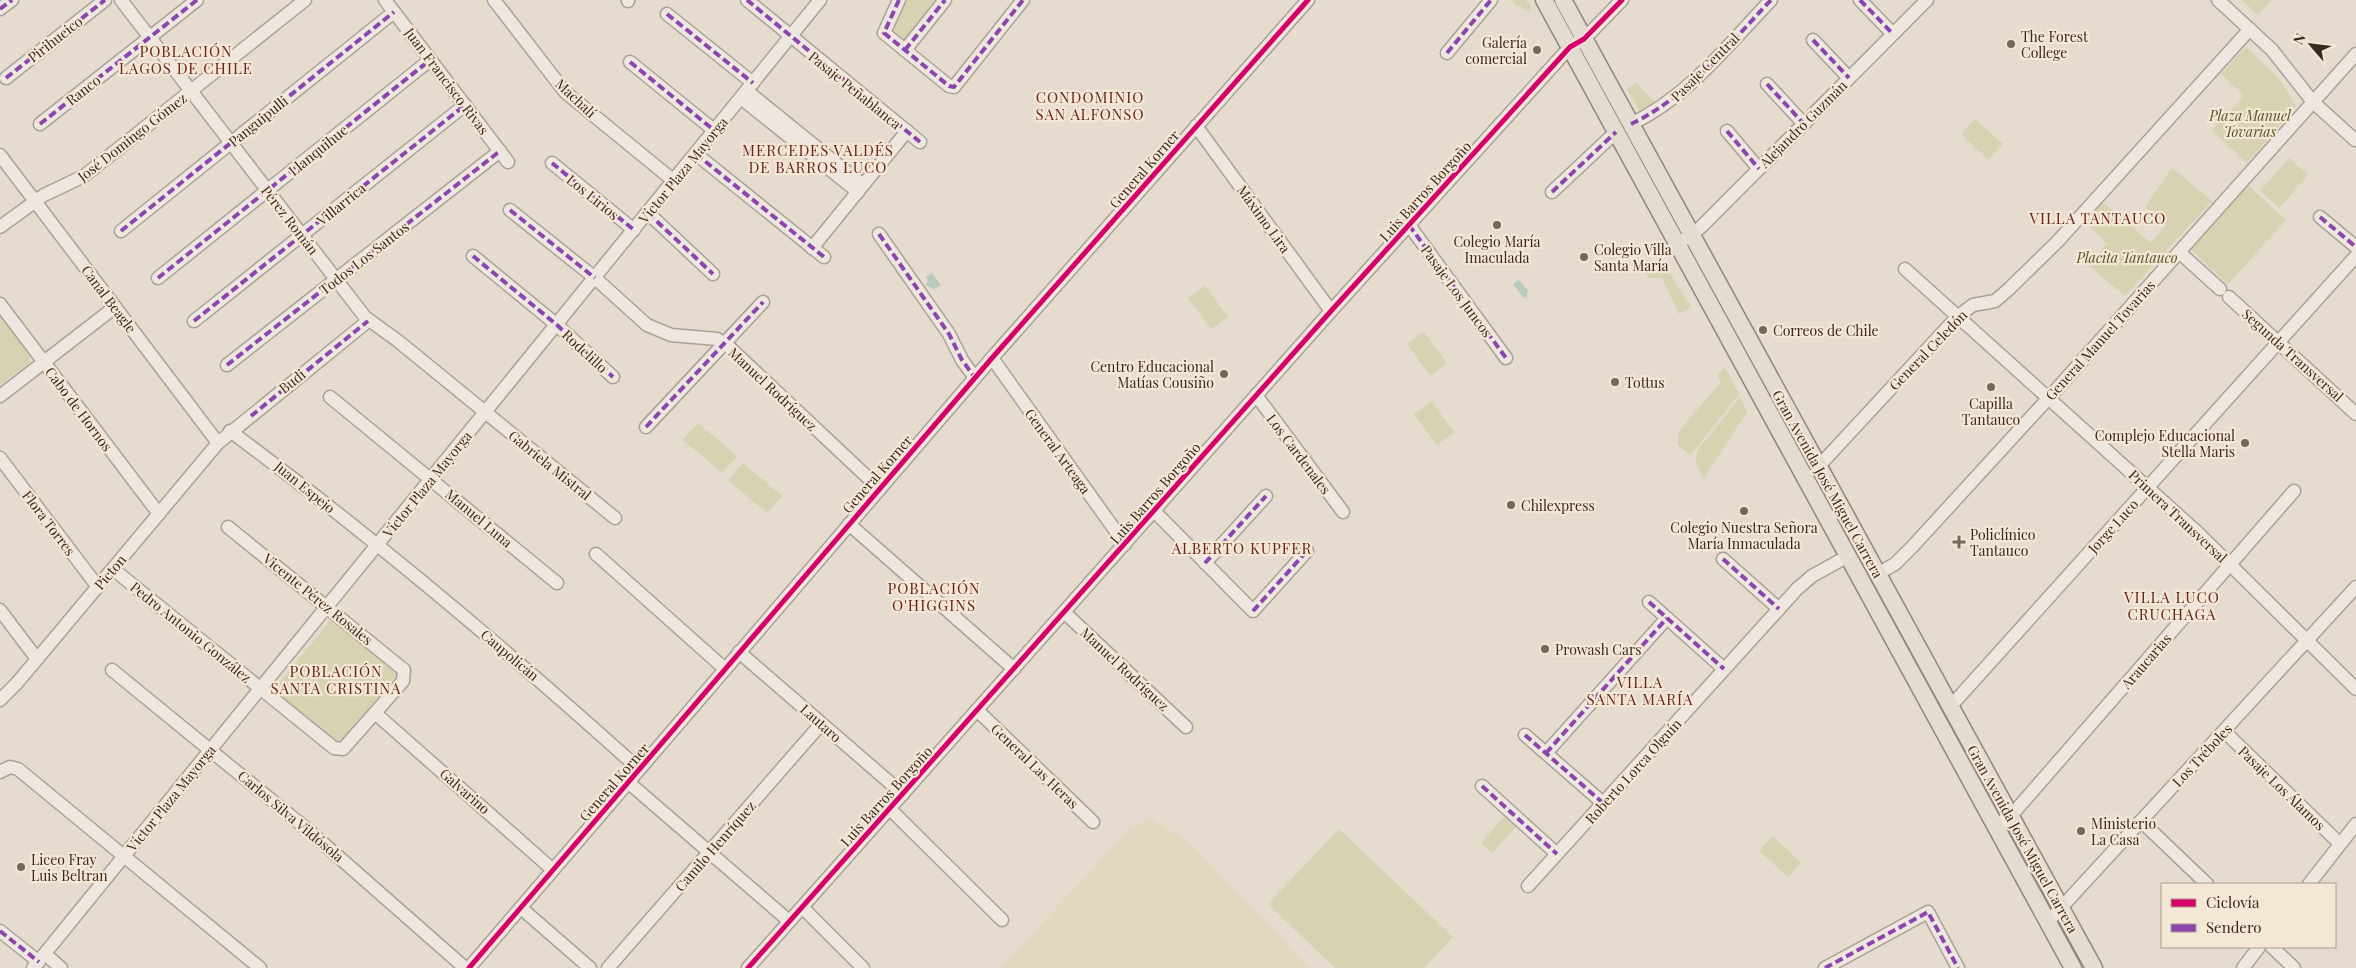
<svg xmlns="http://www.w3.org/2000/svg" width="2356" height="968" font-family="'Playfair Display',serif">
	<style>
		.farmland { fill: #e4d7bf }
		.green { fill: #d7d2b1 }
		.water { fill: #bac9bd }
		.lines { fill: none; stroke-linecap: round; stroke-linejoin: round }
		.minor-casing { stroke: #aaa097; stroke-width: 15 }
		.major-casing { stroke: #90867e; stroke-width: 19 }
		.minor { stroke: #eee7e0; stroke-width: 12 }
		.major { stroke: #e4dcd1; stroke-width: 16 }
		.quiet { stroke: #8e44ad; stroke-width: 4; stroke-dasharray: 8 4; stroke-linecap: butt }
		.cycleway-casing { stroke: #f5e7d5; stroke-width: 8 }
		.cycleway { stroke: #d6006c; stroke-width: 5 }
		.poi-dot { fill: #75675c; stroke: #f5e7d5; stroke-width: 2 }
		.labels { text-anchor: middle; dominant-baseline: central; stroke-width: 4.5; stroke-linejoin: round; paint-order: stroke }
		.poi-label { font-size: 14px; fill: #39281f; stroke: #f5e7d5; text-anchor: start }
		.street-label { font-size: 14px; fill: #39281f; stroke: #f5e7d5 }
		.park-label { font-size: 14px; font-style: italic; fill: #515626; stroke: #f5e7d5 }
		.neighbourhood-label { font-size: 15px; letter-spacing: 1px; fill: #66231f; stroke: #f5e7d5 }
	</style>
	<rect width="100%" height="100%" fill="#e5dbce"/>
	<polygon class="farmland" points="1151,819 1187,840 1310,968 1001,968 1130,828"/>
	<g class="green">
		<polygon points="903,0 941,0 906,43 888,31"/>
		<polygon points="1511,0 1527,0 1532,9 1528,12 1520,6 1517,7"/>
		<polygon points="2242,0 2272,0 2258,15"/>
		<polygon points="2246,47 2277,76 2296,106 2247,163 2212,130 2244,96 2221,74"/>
		<polygon points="1636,83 1657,104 1642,115 1627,89"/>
		<polygon points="1975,119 2003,144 1988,160 1961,134"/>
		<polygon points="2289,158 2308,175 2279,208 2260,191"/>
		<polygon points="2172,168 2212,201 2125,296 2088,265 2107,243 2084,222 2101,201 2151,243 2166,225 2145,207"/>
		<polygon points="2248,185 2286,220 2228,284 2190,249"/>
		<polygon points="1660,258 1691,307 1679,314 1662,278 1649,278 1645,273"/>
		<polygon points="1205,286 1228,317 1211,329 1188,298"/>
		<polygon points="0,317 31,356 29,363 0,385"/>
		<polygon points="1424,332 1447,363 1430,376 1407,344"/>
		<polygon points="1725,368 1739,394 1691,455 1678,445 1679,431 1721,382 1717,375"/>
		<polygon points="1740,397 1747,412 1704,478 1696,464 1697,451"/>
		<polygon points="1431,401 1454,432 1437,445 1414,414"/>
		<polygon points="698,423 737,456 722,473 683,440"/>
		<polygon points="743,463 782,496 767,513 728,480"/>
		<polygon points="332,618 398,673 337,747 272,692"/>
		<polygon points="1505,816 1516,827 1492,853 1481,843"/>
		<polygon points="1339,829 1453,937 1424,968 1335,968 1268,904"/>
		<polygon points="1773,836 1801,863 1788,877 1759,851"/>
	</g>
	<g class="water">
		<polygon points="932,273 941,285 934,289 926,285 928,280 926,277"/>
		<polygon points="1519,280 1528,291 1526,298 1523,297 1513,284"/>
	</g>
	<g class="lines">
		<defs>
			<g id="minor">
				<polyline points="121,0 365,317 398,341 615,518"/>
				<polyline points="385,0 508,162"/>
				<polyline points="494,0 565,92 674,181"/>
				<polyline points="628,0 628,1"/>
				<polyline points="747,0 920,142"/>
				<polyline points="899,0 884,33 949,86 954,87 1023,0"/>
				<polyline points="1860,0 1893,34"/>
				<polyline points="2218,0 2272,50 2313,102 2355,140"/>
				<polyline points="0,9 12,0"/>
				<polyline points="667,14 753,83"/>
				<polyline points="1813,40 1849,78"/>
				<polyline points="905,50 945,0"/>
				<polyline points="1447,53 1491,0"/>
				<polyline points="630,62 715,131"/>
				<polyline points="6,78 105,0"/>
				<polyline points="1767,84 1804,124"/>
				<polyline points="747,91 863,185"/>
				<polyline points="741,98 858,192"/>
				<polyline points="40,124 197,0"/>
				<path d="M1631,124C1688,97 1728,45 1771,0"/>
				<polyline points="1196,126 1331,311"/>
				<polyline points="1727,131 1759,169"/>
				<polyline points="696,154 824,257"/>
				<polyline points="0,155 218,443"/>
				<polyline points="552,163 634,230"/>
				<polyline points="1552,192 1616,132"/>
				<polyline points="510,210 595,278 647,325 671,335 717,339 728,346 880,489"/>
				<polyline points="648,213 713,274"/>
				<polyline points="2320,217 2356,247"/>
				<polyline points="1409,225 1506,358"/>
				<polyline points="0,227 44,195 84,176 305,0"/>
				<polyline points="121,231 394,12"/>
				<polyline points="879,234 949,334 962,360 975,378"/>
				<polyline points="1685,239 1701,227 1927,0"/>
				<polyline points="812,248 907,131"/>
				<polyline points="2179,252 2220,289"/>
				<polyline points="473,256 557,325 613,377"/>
				<polyline points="1905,269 2197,532 2356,689"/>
				<polyline points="158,278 430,60"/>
				<polyline points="2229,297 2356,414"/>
				<polyline points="0,304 159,514"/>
				<polyline points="194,321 465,105"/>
				<polyline points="992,358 1125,544"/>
				<polyline points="227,365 500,151"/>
				<polyline points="1256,395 1343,512"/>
				<polyline points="0,396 115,307"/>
				<polyline points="330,397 557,583"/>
				<polyline points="646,427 763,302"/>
				<path d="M230,431C372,536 508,651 639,769"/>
				<polyline points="0,458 98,587"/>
				<polyline points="1819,466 1957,317 1973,305 1995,301 2009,289 2058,241 2250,29"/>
				<polyline points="1154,511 1253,611 1307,551"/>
				<polyline points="849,524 1014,669"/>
				<polyline points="596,554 725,669"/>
				<polyline points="1723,559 1779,609"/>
				<polyline points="1205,563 1266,496"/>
				<polyline points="113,569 334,748 343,749 403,681 404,670 228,527"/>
				<polyline points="1877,574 1895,564 1913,546 2054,392 2356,54"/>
				<polyline points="1649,602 1724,669"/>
				<polyline points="0,610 37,659"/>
				<polyline points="1064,612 1186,727"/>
				<polyline points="739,652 903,794"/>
				<polyline points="112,670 308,830 465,968"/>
				<polyline points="0,700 17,683 218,443 368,321"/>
				<polyline points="1950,707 2356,256"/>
				<polyline points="977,710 1093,822"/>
				<polyline points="375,713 553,870"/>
				<polyline points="2224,731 2340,844"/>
				<polyline points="1525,735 1603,803"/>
				<polyline points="1546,753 1667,618"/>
				<polyline points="0,772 10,767 18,769 260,968"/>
				<polyline points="628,782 789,921"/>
				<polyline points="1482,786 1557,854"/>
				<polyline points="890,809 1002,920"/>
				<polyline points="2141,821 2207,884"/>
				<polyline points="1994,825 2010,817 2294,491"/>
				<polyline points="2309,884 2356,824"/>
				<polyline points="1528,886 1797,589 1812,576 1848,556"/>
				<polyline points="802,907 863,968"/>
				<polyline points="521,908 590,968"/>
				<polyline points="2048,922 2356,587"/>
				<polyline points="0,931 39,962"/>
				<polyline points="2272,947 2294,968"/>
				<polyline points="45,954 61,968"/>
				<polyline points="33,968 820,0"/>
				<polyline points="469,968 992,358 1308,0"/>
				<polyline points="608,968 821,724"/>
				<polyline points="748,968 1331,311 1570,47 1584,39 1622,0"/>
				<polyline points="1825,968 1928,912 1958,968"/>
				<polyline points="2243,968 2259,947"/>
			</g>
			<g id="major">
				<polyline points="1544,0 2073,968"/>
				<polyline points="1563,0 2094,968"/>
			</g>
		</defs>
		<use href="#minor" class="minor-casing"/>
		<use href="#major" class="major-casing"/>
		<use href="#minor" class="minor"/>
		<use href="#major" class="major"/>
		<g class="quiet">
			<polyline points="747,0 920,142"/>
			<polyline points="899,0 884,33 949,86 954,87 1023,0"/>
			<polyline points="1860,0 1893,34"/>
			<polyline points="0,9 12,0"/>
			<polyline points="667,14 753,83"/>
			<polyline points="1813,40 1849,78"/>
			<polyline points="905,50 945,0"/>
			<polyline points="1447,53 1491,0"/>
			<polyline points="630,62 715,131"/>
			<polyline points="6,78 105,0"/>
			<polyline points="1767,84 1804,124"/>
			<polyline points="40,124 197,0"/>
			<path d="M1631,124C1688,97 1728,45 1771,0"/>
			<polyline points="1727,131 1759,169"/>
			<polyline points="696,154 824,257"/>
			<polyline points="552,163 634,230"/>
			<polyline points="1552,192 1616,132"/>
			<polyline points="510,210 595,278"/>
			<polyline points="648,213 713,274"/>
			<polyline points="2320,217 2356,247"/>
			<polyline points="1409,225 1506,358"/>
			<polyline points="121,231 394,12"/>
			<polyline points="879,234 949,334 962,360 975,378"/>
			<polyline points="473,256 557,325 613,377"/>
			<polyline points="158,278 430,60"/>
			<polyline points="194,321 465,105"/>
			<polyline points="227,365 500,151"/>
			<polyline points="251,416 368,321"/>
			<polyline points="646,427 763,302"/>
			<polyline points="1723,559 1779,609"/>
			<polyline points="1205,563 1266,496"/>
			<polyline points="1649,602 1724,669"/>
			<polyline points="1253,611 1307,551"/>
			<polyline points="1525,735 1603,803"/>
			<polyline points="1546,753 1667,618"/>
			<polyline points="1482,786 1557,854"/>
			<polyline points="0,931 39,962"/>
			<polyline points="1825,968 1928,912 1958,968"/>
		</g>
		<defs>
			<g id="cycleway">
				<polyline points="469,968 992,358 1308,0"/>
				<polyline points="748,968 1331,311 1570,47 1584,39 1622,0"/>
			</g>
		</defs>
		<use href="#cycleway" class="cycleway-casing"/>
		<use href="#cycleway" class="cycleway"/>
	</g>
	<g class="poi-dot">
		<circle cx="2011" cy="44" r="5"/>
		<circle cx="1537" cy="50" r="5"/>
		<circle cx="1497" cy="225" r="5"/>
		<circle cx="1584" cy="257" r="5"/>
		<circle cx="1763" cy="330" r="5"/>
		<circle cx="1224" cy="374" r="5"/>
		<circle cx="1615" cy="382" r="5"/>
		<circle cx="1991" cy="387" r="5"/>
		<circle cx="2245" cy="443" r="5"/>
		<circle cx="1511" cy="505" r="5"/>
		<circle cx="1744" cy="511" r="5"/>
		<path d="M1956.5 534.5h5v5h5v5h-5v5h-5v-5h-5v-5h5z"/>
		<circle cx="1545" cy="649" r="5"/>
		<circle cx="2081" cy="831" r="5"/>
		<circle cx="21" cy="867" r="5"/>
	</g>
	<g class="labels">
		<g class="poi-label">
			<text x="2021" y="36">The Forest<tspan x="2021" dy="16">College</tspan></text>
			<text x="1527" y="42" text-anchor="end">Galería<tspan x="1527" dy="16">comercial</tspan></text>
			<text x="1497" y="241" text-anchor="middle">Colegio María<tspan x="1497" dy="16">Imaculada</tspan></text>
			<text x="1594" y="249">Colegio Villa<tspan x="1594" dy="16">Santa María</tspan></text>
			<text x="1773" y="330">Correos de Chile</text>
			<text x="1214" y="366" text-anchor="end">Centro Educacional<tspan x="1214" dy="16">Matías Cousiño</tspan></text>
			<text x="1625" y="382">Tottus</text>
			<text x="1991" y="403" text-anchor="middle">Capilla<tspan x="1991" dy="16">Tantauco</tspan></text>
			<text x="2235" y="435" text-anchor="end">Complejo Educacional<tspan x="2235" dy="16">Stella Maris</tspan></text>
			<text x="1521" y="505">Chilexpress</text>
			<text x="1744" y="527" text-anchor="middle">Colegio Nuestra Señora<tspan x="1744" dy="16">María Inmaculada</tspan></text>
			<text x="1970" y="534">Policlínico<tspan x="1970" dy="16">Tantauco</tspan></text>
			<text x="1555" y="649">Prowash Cars</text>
			<text x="2091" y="823">Ministerio<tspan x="2091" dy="16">La Casa</tspan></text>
			<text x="31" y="859">Liceo Fray<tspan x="31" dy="16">Luis Beltran</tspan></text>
		</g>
		<g class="street-label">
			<text transform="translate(55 39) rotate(-38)">Pirihueico</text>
			<text transform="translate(1705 67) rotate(-45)">Pasaje Central</text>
			<text transform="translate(447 81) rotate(53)">Juan Francisco Rivas</text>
			<text transform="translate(83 90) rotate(-38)">Ranco</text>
			<text transform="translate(855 90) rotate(39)">Pasaje Peñablanca</text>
			<text transform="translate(576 98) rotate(43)">Machalí</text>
			<text transform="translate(258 121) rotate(-39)">Panguipulli</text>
			<text transform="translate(1803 124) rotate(-45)">Alejandro Guzmán</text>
			<text transform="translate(132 137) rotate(-38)">José Domingo Gómez</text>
			<text transform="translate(318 150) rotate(-39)">Llanquihue</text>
			<text transform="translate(1144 169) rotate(-49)">General Korner</text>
			<text transform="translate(683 170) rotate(-51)">Víctor Plaza Mayorga</text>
			<text transform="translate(1425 191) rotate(-48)">Luis Barros Borgoño</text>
			<text transform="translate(593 197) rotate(39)">Los Lirios</text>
			<text transform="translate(341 204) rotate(-39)">Villarrica</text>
			<text transform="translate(1264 219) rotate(54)">Máximo Lira</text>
			<text transform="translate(290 220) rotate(52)">Pérez Román</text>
			<text transform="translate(364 258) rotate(-38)">Todos Los Santos</text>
			<text transform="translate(1457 291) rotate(54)">Pasaje Los Juncos</text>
			<text transform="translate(109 299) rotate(53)">Canal Beagle</text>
			<text transform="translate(2100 340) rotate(-48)">General Manuel Tovarias</text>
			<text transform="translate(1928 350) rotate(-46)">General Celedón</text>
			<text transform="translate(585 351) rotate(43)">Rodelillo</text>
			<text transform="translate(2293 355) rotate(42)">Segunda Transversal</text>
			<text transform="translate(292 381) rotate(-38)">Budi</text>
			<text transform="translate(773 389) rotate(43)">Manuel Rodríguez</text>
			<text transform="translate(79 409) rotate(53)">Cabo de Hornos</text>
			<text transform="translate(1058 451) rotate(54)">General Arteaga</text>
			<text transform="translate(1299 454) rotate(53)">Los Cardenales</text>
			<text transform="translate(550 465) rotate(39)">Gabriela Mistral</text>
			<text transform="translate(877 474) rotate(-49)">General Korner</text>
			<text transform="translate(427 484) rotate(-51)">Víctor Plaza Mayorga</text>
			<text transform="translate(1828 484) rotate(61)">Gran Avenida José Miguel Carrera</text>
			<text transform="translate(305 487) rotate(39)">Juan Espejo</text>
			<text transform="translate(1155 493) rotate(-49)">Luis Barros Borgoño</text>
			<text transform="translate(2178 516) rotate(43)">Primera Transversal</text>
			<text transform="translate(479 518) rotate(40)">Manuel Luna</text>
			<text transform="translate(49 523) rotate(53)">Flora Torres</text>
			<text transform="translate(2113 526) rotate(-48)">Jorge Luco</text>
			<text transform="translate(110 572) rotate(-50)">Picton</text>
			<text transform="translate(318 599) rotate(39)">Vicente Pérez Rosales</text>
			<text transform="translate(191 632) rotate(39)">Pedro Antonio González</text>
			<text transform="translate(510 655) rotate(40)">Caupolicán</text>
			<text transform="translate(2146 661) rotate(-49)">Araucarias</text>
			<text transform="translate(1125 669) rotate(43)">Manuel Rodríguez</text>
			<text transform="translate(821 723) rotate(41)">Lautaro</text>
			<text transform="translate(2202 755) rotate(-47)">Los Tréboles</text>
			<text transform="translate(1035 766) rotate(44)">General Las Heras</text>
			<text transform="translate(1633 771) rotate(-48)">Roberto Lorca Olguín</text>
			<text transform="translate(614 782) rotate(-49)">General Korner</text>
			<text transform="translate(2282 788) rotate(44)">Pasaje Los Álamos</text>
			<text transform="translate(465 791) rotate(41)">Galvarino</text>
			<text transform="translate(886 796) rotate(-48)">Luis Barros Borgoño</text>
			<text transform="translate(171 798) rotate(-51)">Víctor Plaza Mayorga</text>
			<text transform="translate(291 816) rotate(40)">Carlos Silva Vildósola</text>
			<text transform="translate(2023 839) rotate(61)">Gran Avenida José Miguel Carrera</text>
			<text transform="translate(715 846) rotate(-49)">Camilo Henríquez</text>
		</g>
		<g class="park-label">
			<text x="2250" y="115">Plaza Manuel<tspan x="2250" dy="16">Tovarias</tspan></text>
			<text x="2127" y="257">Placita Tantauco</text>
		</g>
		<g class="neighbourhood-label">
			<text x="186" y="51">POBLACIÓN<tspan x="186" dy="17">LAGOS DE CHILE</tspan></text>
			<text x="1090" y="97">CONDOMINIO<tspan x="1090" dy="17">SAN ALFONSO</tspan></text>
			<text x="818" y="150">MERCEDES VALDÉS<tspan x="818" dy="17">DE BARROS LUCO</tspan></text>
			<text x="2098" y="218">VILLA TANTAUCO</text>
			<text x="1242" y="548">ALBERTO KUPFER</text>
			<text x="934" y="588">POBLACIÓN<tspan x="934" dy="17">O'HIGGINS</tspan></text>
			<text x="2172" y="597">VILLA LUCO<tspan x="2172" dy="17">CRUCHAGA</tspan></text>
			<text x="336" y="671">POBLACIÓN<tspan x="336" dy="17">SANTA CRISTINA</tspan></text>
			<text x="1640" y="682">VILLA<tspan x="1640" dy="17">SANTA MARÍA</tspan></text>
		</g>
	</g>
	<rect x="2161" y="883" width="175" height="65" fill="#f5e7d5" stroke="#aa9b8c"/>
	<rect x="2171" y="899" width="25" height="8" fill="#d6006c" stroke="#aa9b8c"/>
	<text x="2206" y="908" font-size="15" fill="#39281f">Ciclovía</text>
	<rect x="2171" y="924" width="25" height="8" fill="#8e44ad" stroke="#aa9b8c"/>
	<text x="2206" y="933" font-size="15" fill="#39281f">Sendero</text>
	<g transform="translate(2311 45) rotate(298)" stroke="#f5e7d5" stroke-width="4" paint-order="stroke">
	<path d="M0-4L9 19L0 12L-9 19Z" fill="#39281f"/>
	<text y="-8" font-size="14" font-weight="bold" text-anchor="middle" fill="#39281f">N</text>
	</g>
</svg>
